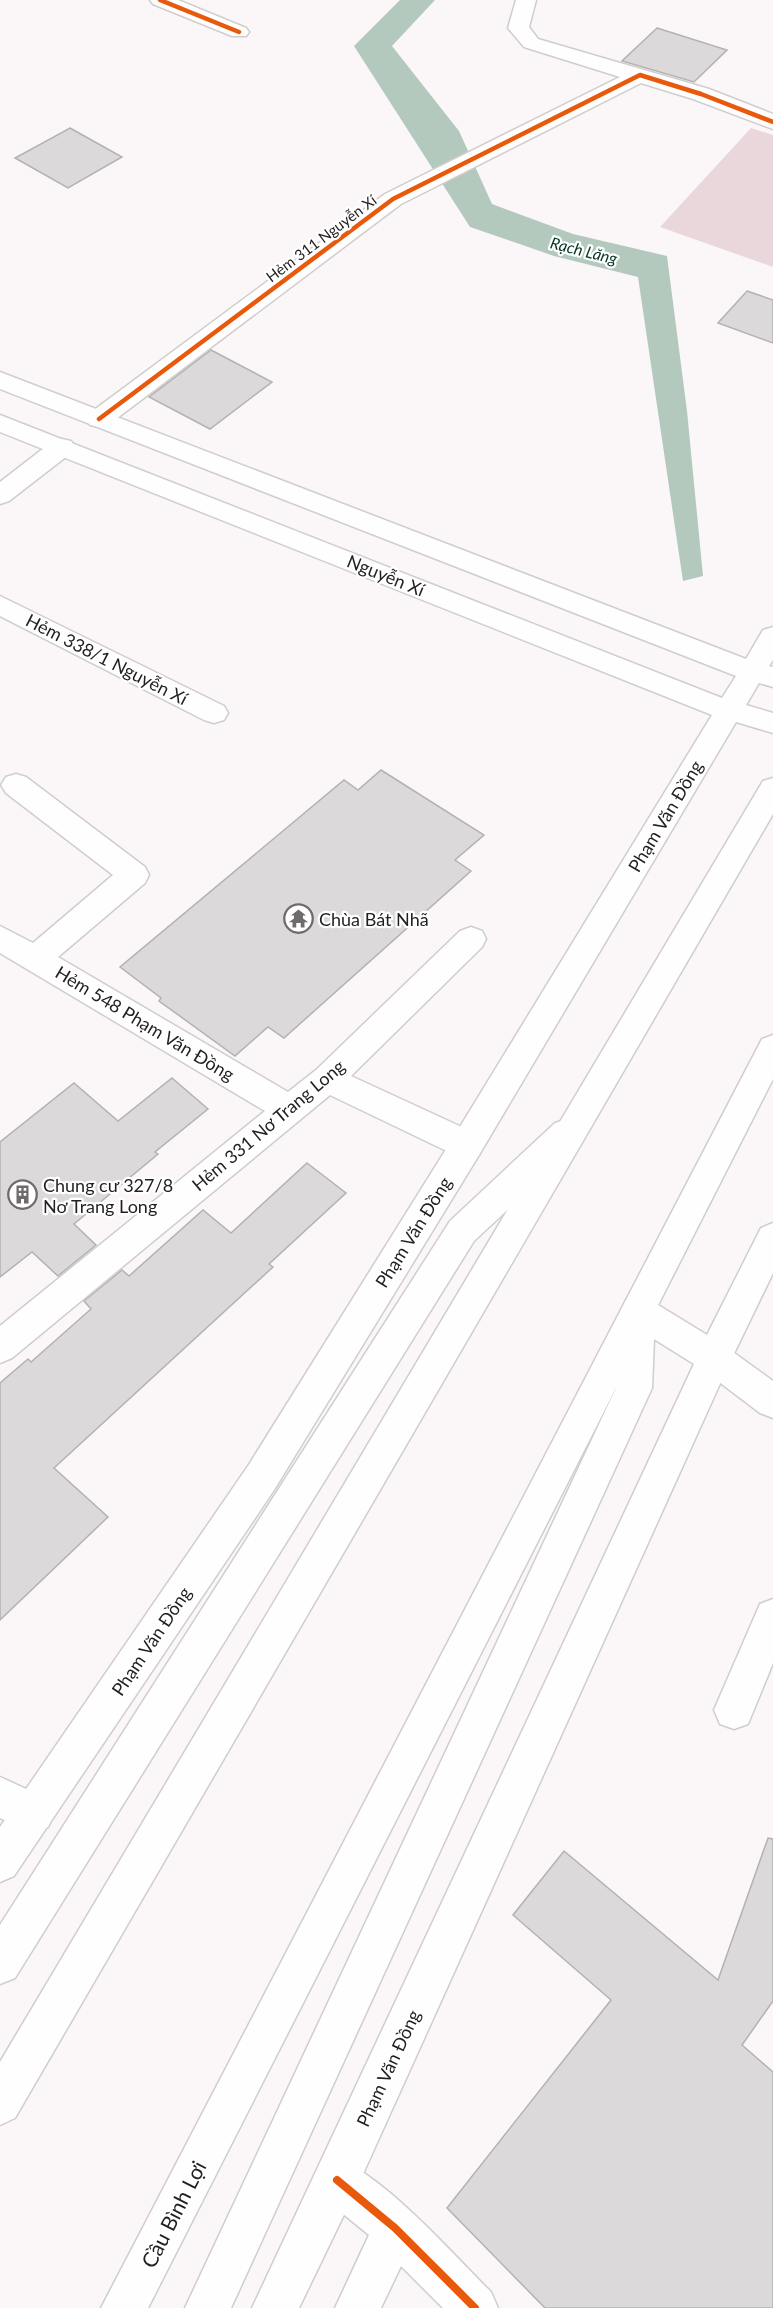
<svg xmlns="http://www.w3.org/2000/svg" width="773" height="2308" font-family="Lato,sans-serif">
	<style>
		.green { fill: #ead7db }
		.water { fill: #b3c9be }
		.building { fill: #dcd9da; stroke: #b4b1b1; stroke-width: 1.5 }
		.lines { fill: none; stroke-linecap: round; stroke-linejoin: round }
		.minor-casing { stroke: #d0cdcd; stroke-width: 3 }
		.major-casing { stroke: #d0cdcd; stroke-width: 3 }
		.highway-casing { stroke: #d0cdcd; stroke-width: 3 }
		.minor { fill: #fefefe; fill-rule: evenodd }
		.major { fill: #fefefe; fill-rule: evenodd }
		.highway { fill: #fefefe; fill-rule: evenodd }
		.cycleway-far1-casing { stroke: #fff; stroke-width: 8 }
		.cycleway-casing { stroke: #fff; stroke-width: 11 }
		.cycleway-far1 { stroke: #e8590c; stroke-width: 4.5 }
		.cycleway { stroke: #e8590c; stroke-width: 8 }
		.labels { text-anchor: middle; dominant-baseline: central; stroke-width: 4.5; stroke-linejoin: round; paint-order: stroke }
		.far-street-label { font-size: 15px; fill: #221f20; stroke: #fff }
		.far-water-label { font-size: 16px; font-style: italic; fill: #033424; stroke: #fff }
		.street-label { font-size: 18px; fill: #221f20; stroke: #fff }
		.poi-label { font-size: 18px; fill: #221f20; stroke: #fff; text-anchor: start }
		.near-street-label { font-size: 21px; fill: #221f20; stroke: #fff }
	</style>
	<rect width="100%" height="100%" fill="#fbf7f8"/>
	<polygon class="green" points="751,128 773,135 773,267 660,227"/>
	<polygon class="water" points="400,0 435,0 392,46 459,131 492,204 573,234 667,256 687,411 703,576 683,581 638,277 554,256 470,227 354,46"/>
	<g class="building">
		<polygon points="657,28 727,50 694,82 622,61"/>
		<polygon points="70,128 122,157 68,188 15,158"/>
		<polygon points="747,291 773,300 773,343 718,323"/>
		<polygon points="211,350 272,382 210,429 149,397"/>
		<polygon points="381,770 484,835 455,860 471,871 284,1038 268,1027 235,1056 159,1001 161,998 120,967 344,780 358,790"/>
		<polygon points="172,1078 208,1109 155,1152 158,1154 74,1224 96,1245 58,1276 32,1252 0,1277 0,1142 74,1083 118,1121"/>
		<polygon points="307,1163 346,1193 269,1264 273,1267 54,1468 108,1517 0,1620 0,1383 28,1359 31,1362 91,1309 84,1301 122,1270 129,1276 203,1210 231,1233"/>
		<polygon points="768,1838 773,1839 773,2001 742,2045 773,2072 773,2308 545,2308 447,2208 611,2000 513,1915 564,1851 718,1980"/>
	</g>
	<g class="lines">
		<defs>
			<g id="minor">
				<polygon points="150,0 178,0 246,28 249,32 246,36 232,36 153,4"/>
				<polygon points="516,0 536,0 529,27 538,39 709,89 773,114 773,129 693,99 641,83 401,204 108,425 99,427 90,425 86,419 90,413 385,194 620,77 524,47 508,28"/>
				<polygon points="62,439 71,441 75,447 71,453 9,501 0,504 0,482 53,441"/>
				<polygon points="0,596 224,706 228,713 224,720 214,723 204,720 0,616"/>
				<polygon points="16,774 26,777 145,867 149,875 145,883 58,957 288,1092 316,1070 460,931 471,927 482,931 486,939 482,947 351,1076 479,1135 483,1145 479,1155 467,1159 455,1155 330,1095 12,1358 0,1363 0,1326 265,1111 0,953 0,926 33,943 113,875 6,793 1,785 6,777"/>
				<polygon points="714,1342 726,1347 773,1381 773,1418 760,1413 702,1369 696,1358 702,1347"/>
				<polygon points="773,1599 773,1663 748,1724 734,1729 720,1724 714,1710 760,1604"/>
				<polygon points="0,1777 48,1799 54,1813 48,1827 34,1833 0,1818"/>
				<path d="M337,2158C387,2179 451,2252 491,2292L498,2308H443L401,2266L381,2308H335L369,2235L321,2196L315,2180L321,2164Z"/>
			</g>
			<g id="major">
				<polygon points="0,372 746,659 763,630 773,627 773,660 769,666 773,667 773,687 759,683 746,705 773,713 773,733 736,722 479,1155 274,1490 14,1876 0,1882 0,1827 248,1466 455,1135 712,715 0,432 0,415 722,698 736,676 0,389"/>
				<polygon points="567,1119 579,1123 583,1133 579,1143 474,1241 15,1978 0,1984 0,1925 450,1221 555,1123"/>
				<polygon points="773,1223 773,1273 728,1366 353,2196 299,2308 252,2308 694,1364 654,1339 652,1388 231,2308 185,2308 616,1388 621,1311 626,1300 638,1296 650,1300 707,1335 761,1228"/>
			</g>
			<g id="highway">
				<polygon points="773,778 773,814 15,2118 0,2125 0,2062 763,781"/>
				<polygon points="773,1035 773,1079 148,2308 101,2308 762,1039"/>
			</g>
		</defs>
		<use href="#minor" class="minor-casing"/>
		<use href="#major" class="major-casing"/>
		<use href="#highway" class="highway-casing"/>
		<use href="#minor" class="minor"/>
		<use href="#major" class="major"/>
		<use href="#highway" class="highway"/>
		<defs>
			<g id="cycleway-far1">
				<polyline points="160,0 239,32"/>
				<polyline points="99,419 393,199 640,75 701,94 773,122"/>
			</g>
			<polyline id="cycleway" points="337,2180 395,2228 475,2308"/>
		</defs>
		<use href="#cycleway-far1" class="cycleway-far1-casing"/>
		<use href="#cycleway" class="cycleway-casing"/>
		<use href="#cycleway-far1" class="cycleway-far1"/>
		<use href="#cycleway" class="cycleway"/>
	</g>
	<defs>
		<symbol id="temple-ring" viewBox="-11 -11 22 22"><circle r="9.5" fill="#fff" stroke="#6e6b6c" stroke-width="1.5"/><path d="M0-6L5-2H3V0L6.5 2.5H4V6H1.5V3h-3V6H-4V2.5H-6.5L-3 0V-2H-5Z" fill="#6e6b6c"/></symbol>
		<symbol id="building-ring" viewBox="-11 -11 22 22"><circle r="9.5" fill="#fff" stroke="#6e6b6c" stroke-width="1.5"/><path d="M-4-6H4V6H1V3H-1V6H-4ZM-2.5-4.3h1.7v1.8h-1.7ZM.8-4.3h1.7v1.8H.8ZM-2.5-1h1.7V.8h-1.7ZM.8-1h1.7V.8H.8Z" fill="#6e6b6c"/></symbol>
	</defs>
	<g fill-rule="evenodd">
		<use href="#temple-ring" x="282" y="902" width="33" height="33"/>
		<use href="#building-ring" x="6" y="1178" width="33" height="33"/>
	</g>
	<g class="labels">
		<g class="far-street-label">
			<text transform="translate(321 238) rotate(-37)">Hẻm 311 Nguyễn Xí</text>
		</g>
		<g class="far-water-label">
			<text transform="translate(584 250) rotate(14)">Rạch Lăng</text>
		</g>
		<g class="street-label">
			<text transform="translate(386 575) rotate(22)">Nguyễn Xí</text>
			<text transform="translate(107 659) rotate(27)">Hẻm 338/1 Nguyễn Xí</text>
			<text transform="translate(665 816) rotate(-59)">Phạm Văn Đồng</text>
			<text transform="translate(145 1023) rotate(31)">Hẻm 548 Phạm Văn Đồng</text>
			<text transform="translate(268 1125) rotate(-40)">Hẻm 331 Nơ Trang Long</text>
			<text transform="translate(413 1232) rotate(-58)">Phạm Văn Đồng</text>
			<text transform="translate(151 1641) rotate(-56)">Phạm Văn Đồng</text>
			<text transform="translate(388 2068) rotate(-65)">Phạm Văn Đồng</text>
		</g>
		<g class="poi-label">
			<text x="319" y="919">Chùa Bát Nhã</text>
			<text x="43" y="1185">Chung cư 327/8<tspan x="43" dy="21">Nơ Trang Long</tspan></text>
		</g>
		<g class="near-street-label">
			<text transform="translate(173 2214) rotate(-63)">Cầu Bình Lợi</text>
		</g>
	</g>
</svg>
